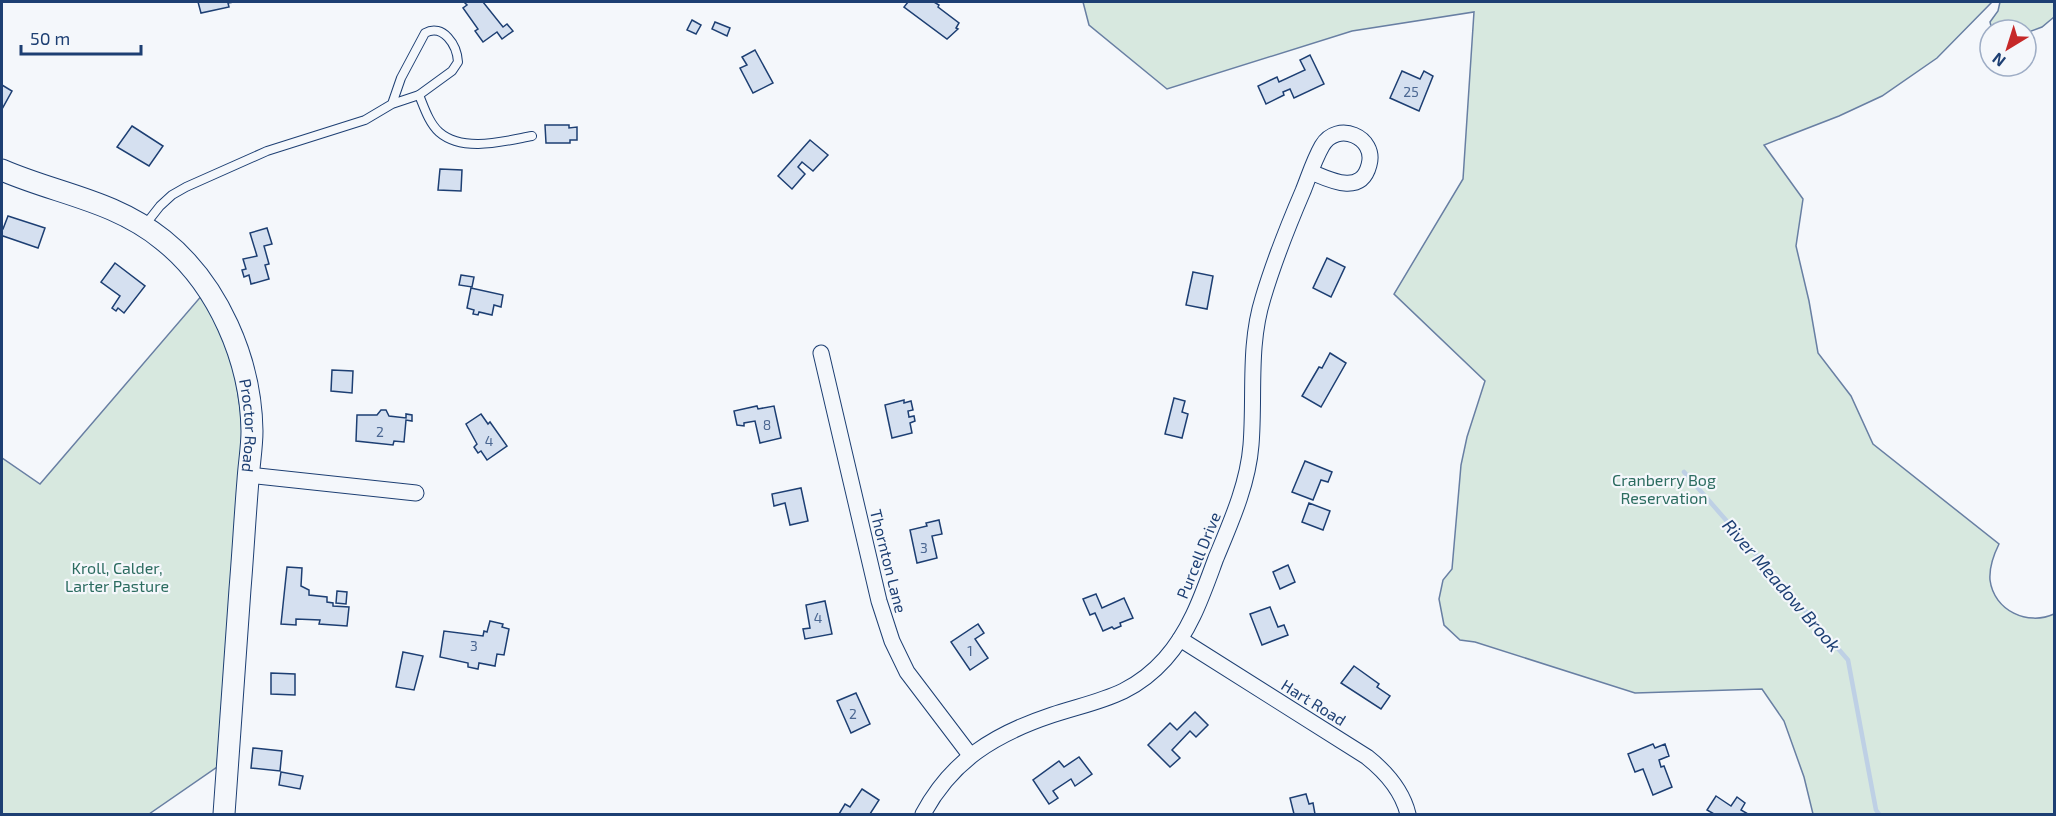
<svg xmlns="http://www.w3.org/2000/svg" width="2056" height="816" font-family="'Exo 2',sans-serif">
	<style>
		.green { fill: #d7e8df; stroke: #687fa3; stroke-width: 1.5 }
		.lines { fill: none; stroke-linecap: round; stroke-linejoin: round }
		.stream { stroke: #bed0e5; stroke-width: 4.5 }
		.building { fill: #d5e0f0; stroke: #1d3f73; stroke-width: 1.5 }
		.service-casing { stroke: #1d3f73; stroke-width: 10 }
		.minor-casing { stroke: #1d3f73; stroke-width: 17 }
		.secondary-casing { stroke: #1d3f73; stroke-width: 23 }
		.service { stroke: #f4f7fb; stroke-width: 8 }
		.minor { stroke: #f4f7fb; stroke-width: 15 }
		.secondary { stroke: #f4f7fb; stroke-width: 21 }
		.labels { text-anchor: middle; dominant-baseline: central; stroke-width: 4.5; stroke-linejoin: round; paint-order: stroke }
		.number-label { font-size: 14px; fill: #4b6792 }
		.street-label { font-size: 16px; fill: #1d3f73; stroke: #f4f7fb }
		.park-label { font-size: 16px; fill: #2c6c60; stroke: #f4f7fb }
		.water-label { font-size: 18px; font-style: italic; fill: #1d3f73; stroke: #f4f7fb }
	</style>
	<rect width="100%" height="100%" fill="#f4f7fb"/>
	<g class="green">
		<path d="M1083,2H1992L1937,58L1882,96L1839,116L1764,145L1803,199L1796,246L1809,301L1818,353L1851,396L1873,444L1999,544C1993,556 1989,567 1990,580C1994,611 2028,626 2054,614V814H1813L1804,777L1784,721L1762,689L1635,693L1475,642L1460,640L1444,625L1439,599L1443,580L1452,569L1461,465L1467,437L1485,381L1394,294L1463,179L1474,12L1352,31L1167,89L1089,25Z"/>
		<polygon points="2000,2 2054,2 2054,17 2042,27 2026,33 2026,30 1992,30 1990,22 1998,11"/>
		<polygon points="203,294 220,330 235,374 244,434 217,767 149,814 2,814 2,458 40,484"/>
	</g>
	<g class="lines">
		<polyline class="stream" points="1684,472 1848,660 1876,810 1879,814"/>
	</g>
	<g class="building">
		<polygon points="198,2 234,2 228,3 229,7 201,13"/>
		<polygon points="464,2 483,2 503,27 507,24 513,31 502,39 497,32 483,42 475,31 478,29 463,8 467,5"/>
		<polygon points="908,2 934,2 939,5 938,7 959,23 956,28 958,29 947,39 904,7"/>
		<polygon points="692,20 701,25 696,34 687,30"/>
		<polygon points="715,22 730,28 727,36 712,29"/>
		<polygon points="755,50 773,83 753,93 740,68 747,65 742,57"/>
		<polygon points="1310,55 1324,84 1294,98 1290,89 1283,92 1284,95 1266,104 1258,86 1277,77 1279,82 1305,70 1300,60"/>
		<polygon points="1402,71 1420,79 1424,71 1433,76 1419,111 1390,98"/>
		<polygon points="2,85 12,91 2,109"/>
		<polygon points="545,125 569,125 569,128 577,127 577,140 570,140 570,143 546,143"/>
		<polygon points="132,126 163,146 149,166 117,147"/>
		<polygon points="810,140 828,155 813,171 802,162 798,167 805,174 792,189 778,176"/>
		<polygon points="440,169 462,170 461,191 438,190"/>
		<polygon points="8,216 45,228 38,248 3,236 2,238 2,229 3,229"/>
		<polygon points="267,228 272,244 264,246 269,264 265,265 269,279 251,284 249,275 244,277 242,270 246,269 243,259 257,256 250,233"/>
		<polygon points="1327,258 1345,267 1331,297 1313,288"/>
		<polygon points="115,263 145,286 124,313 118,308 116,311 112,308 120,296 101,282"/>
		<polygon points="1193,272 1213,276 1207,309 1186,305"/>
		<polygon points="461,275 474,277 472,287 459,285"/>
		<polygon points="471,288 503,295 501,307 494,305 492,315 479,312 478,315 473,314 474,310 467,308"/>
		<polygon points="1330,353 1346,363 1321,407 1302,396 1319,367 1322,368"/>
		<polygon points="332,370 353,371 352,393 331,391"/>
		<polygon points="1174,398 1185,401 1182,412 1188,414 1182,438 1165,434"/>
		<polygon points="904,400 904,403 911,401 913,410 908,411 909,417 914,416 915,421 910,423 912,433 892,438 885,405"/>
		<polygon points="757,406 758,409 774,406 781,438 760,443 755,421 744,423 744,426 737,425 734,411"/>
		<polygon points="381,410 386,410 389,416 406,418 406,414 412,415 412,421 406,420 404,442 394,441 393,445 356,441 357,415 377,415"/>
		<polygon points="481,414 488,424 490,422 507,446 487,460 481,451 478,453 474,447 477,444 466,424"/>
		<polygon points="1305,461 1332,472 1328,482 1321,480 1313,500 1292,492"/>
		<polygon points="801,488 808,521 790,525 785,503 774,506 772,494"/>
		<polygon points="1309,503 1330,511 1323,530 1302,522"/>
		<polygon points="939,520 942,534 932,536 937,558 917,563 910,530 927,526 926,523"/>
		<polygon points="1288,565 1295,582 1280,589 1273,572"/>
		<polygon points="287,567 302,568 301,586 309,590 309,595 327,597 327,602 333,603 333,606 349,607 347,626 319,624 320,620 296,619 296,625 281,624"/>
		<polygon points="337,591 347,592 346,604 336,603"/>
		<polygon points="1096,594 1102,608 1124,598 1133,618 1120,623 1121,626 1114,629 1112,627 1103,631 1095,613 1090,615 1083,599"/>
		<polygon points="825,601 832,634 805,639 803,629 810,628 806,605"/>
		<polygon points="1270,607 1278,627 1284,625 1288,635 1262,645 1250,614"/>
		<polygon points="490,621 503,624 502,627 509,629 504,655 497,654 495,666 479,663 478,669 468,667 468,663 440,657 444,631 483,636 484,631 487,632"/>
		<polygon points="978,624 984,633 975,639 988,658 970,670 951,642"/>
		<polygon points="403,652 423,656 414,690 396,687"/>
		<polygon points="1354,666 1379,684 1377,687 1390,696 1381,709 1341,683"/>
		<polygon points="271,673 295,674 295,695 271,694"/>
		<polygon points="856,693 870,724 851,733 837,701"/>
		<polygon points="1195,712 1208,725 1196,737 1190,731 1172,750 1180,758 1170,767 1148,745 1170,723 1177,730"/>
		<polygon points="1653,744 1655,748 1665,744 1669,756 1659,760 1661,767 1664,766 1672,787 1653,795 1643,769 1635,772 1628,754"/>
		<polygon points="253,748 282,751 280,771 251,768"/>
		<polygon points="1079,757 1092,774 1075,786 1071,779 1053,791 1058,798 1049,804 1033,780 1059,761 1064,767"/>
		<polygon points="281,772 303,776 300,789 279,785"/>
		<polygon points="862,789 879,800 870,814 839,814 845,804 850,807"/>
		<polygon points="1306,794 1309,804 1313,803 1315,814 1294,814 1290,798"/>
		<polygon points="1716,796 1731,806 1737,797 1745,803 1741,810 1748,814 1714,814 1707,810"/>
	</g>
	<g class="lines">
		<defs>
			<g id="service">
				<path d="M419,95C424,107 429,123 439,132C463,153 505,141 532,136"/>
				<path d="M145,225L160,206L172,195L186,187L267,151L365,120L392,104L419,95L452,71L458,62C457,45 443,23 425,33L401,78L392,104"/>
			</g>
			<g id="minor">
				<polyline points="821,353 879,601 892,641 907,672 970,755"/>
				<polyline points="248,475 416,493"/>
				<path d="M1180,639L1367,757C1386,772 1402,790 1408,814"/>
				<path d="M923,814C952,760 995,734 1052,715C1098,700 1131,697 1165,659C1191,630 1203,593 1216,558C1231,522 1248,484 1251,445C1255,395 1248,346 1263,298C1274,261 1288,226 1303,191C1309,176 1314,160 1322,146C1337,120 1377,137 1369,165C1361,196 1330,180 1311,172"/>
			</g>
			<g id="secondary">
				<path id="s1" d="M2,170C57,194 114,200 163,240C218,284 251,360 252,431C252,447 249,464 248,480C245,516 243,553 240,589C235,664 230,739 224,814"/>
			</g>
		</defs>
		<use href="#service" class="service-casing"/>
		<use href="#minor" class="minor-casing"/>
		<use href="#secondary" class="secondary-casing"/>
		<use href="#service" class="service"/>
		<use href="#minor" class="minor"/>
		<use href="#secondary" class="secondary"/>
	</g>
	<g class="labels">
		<g class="number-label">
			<text x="1411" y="91">25</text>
			<text x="767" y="424">8</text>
			<text x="380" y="431">2</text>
			<text x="489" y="440">4</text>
			<text x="924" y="547">3</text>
			<text x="818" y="617">4</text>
			<text x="474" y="645">3</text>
			<text x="970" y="650">1</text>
			<text x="853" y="713">2</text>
		</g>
		<g class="street-label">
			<text stroke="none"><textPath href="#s1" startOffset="388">Proctor Road</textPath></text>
			<text transform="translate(1198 555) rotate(-68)">Purcell Drive</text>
			<text transform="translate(889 561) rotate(76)">Thornton Lane</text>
			<text transform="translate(1314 702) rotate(32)">Hart Road</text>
		</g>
		<g class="park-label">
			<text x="1664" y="479">Cranberry Bog<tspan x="1664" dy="18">Reservation</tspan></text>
			<text x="117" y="567">Kroll, Calder,<tspan x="117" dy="18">Larter Pasture</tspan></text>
		</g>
		<g class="water-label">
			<text transform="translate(1782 585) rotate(49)">River Meadow Brook</text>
		</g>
	</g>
	<rect width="2056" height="816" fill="none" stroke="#1d3f73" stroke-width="6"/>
	<g transform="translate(2008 48) rotate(218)"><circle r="28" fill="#f4f7fb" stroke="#9eadc5" stroke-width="1.5"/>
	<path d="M0-4.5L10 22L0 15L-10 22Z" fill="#c62828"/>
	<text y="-9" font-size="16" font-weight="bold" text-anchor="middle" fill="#1d3f73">N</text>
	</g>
	<path d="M21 45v9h120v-9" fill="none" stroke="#1d3f73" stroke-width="3"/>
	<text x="30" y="45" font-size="18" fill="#1d3f73" stroke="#f4f7fb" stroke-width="4.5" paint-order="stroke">50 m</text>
</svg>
